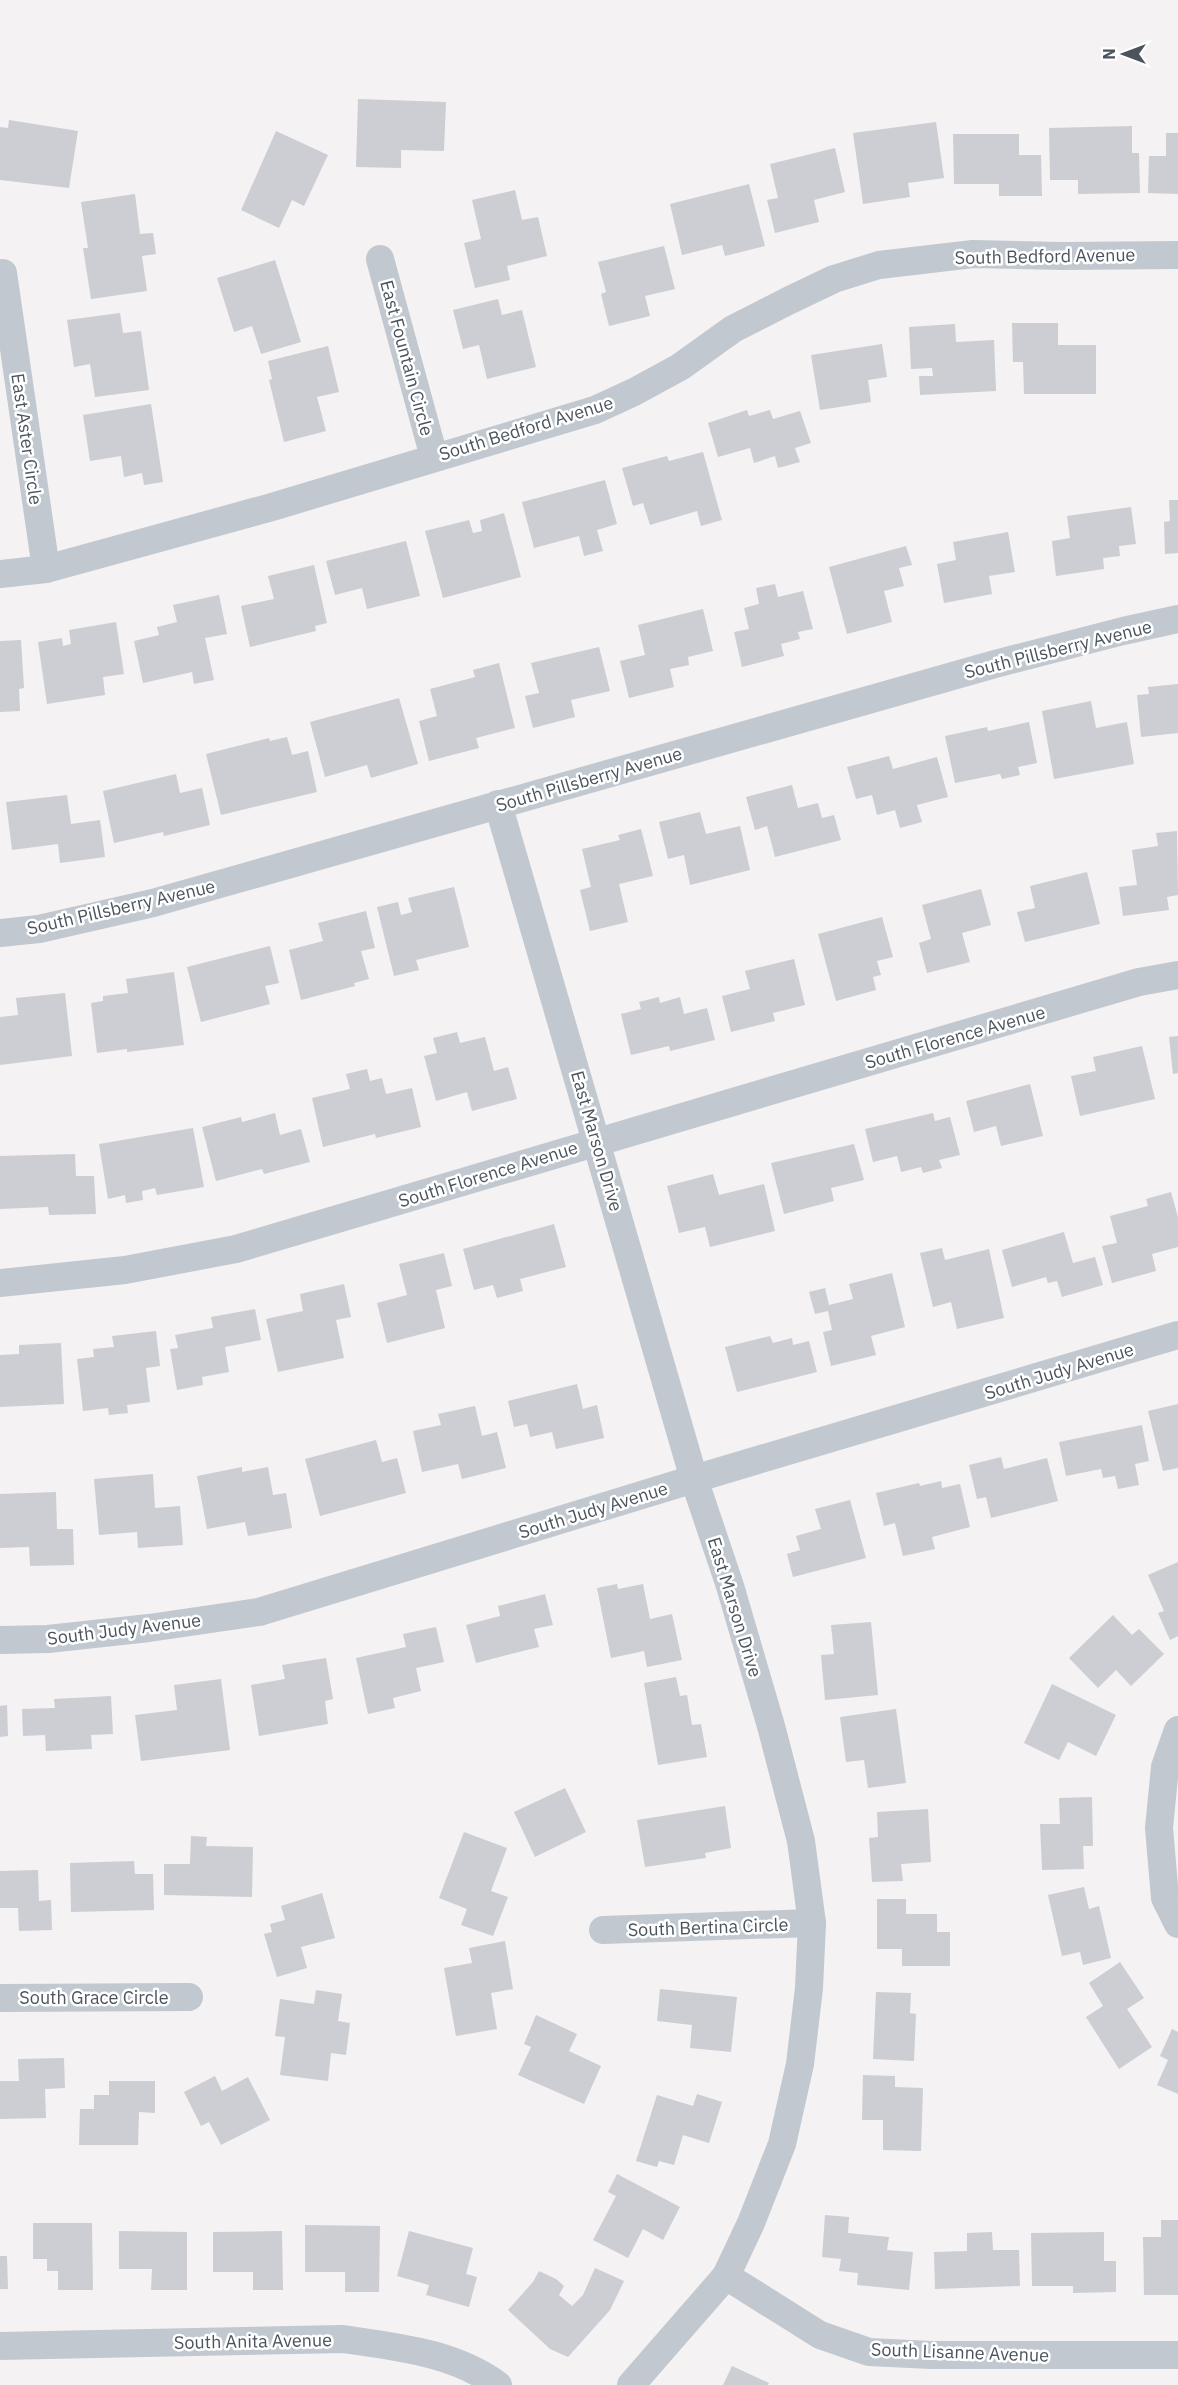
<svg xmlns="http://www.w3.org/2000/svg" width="1178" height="2385" font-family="'IBM Plex Sans',sans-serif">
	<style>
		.building { fill: #ccced4 }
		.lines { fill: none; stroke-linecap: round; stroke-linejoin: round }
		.street { stroke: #c1c8cf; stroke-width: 28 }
		.labels { text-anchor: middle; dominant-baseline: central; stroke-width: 5; stroke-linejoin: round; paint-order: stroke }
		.street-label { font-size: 18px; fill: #4b545d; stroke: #fff }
	</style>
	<rect width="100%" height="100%" fill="#f4f2f2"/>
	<g class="building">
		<polygon points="358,99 446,102 444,151 401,150 401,168 356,167"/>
		<polygon points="9,120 78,131 69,188 0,180 0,127 8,128"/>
		<polygon points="936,122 944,178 908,183 910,197 863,204 853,133"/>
		<polygon points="1132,126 1132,153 1139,153 1140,193 1078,194 1078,180 1050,180 1049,128"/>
		<polygon points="276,131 328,155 304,206 292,200 279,228 241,210"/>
		<polygon points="1166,133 1178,133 1178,194 1148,193 1149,156 1166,156"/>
		<polygon points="953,134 1019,134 1019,155 1041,155 1042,196 999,196 999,184 954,184"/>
		<polygon points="835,148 845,192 814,200 819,222 775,233 767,200 778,198 770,164"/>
		<polygon points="749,184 765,246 725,256 722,245 682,255 670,204"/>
		<polygon points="515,190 522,220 538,217 547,256 507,266 510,280 475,288 464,243 481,239 472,200"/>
		<polygon points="135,194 140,234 153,233 156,254 142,256 147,291 91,299 83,248 88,248 81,202"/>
		<polygon points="664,246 675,289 645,296 650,316 609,326 601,294 606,292 598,262"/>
		<polygon points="275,260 301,342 261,354 252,326 234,332 217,278"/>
		<polygon points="498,299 502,315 522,310 536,367 487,379 479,345 463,349 453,310"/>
		<polygon points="120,313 123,333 141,331 149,390 95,397 90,364 74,367 67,320"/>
		<polygon points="1012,323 1058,323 1058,345 1096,345 1096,394 1024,394 1023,362 1013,362"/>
		<polygon points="955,324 956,342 994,340 996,391 920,395 919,376 933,376 932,368 911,369 909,327"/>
		<polygon points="882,344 887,377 868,380 871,402 820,410 811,355"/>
		<polygon points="328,346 339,392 317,397 326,431 284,442 269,380 272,379 268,361"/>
		<polygon points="151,404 163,482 144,485 142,473 124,477 121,456 90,461 83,415"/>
		<polygon points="747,410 749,416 770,410 773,419 800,411 811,443 795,448 800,462 778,468 775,456 754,463 750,448 718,457 708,423"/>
		<polygon points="703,452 722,520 701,526 697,511 650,525 643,503 633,506 622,468 667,456 669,461"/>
		<polygon points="605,480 617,524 597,530 603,551 584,556 579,536 534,548 522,502"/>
		<polygon points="1169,500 1178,500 1178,553 1165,554 1164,522 1170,521"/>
		<polygon points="1131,507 1136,544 1119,546 1120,556 1103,558 1104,569 1056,576 1052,541 1070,538 1067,516"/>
		<polygon points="504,513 521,577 443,598 425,531 469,520 473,533 482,531 480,520"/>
		<polygon points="1008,532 1015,572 989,576 992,594 944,603 937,564 956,560 953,542"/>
		<polygon points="406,541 420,596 367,609 362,588 335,595 326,561"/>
		<polygon points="906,546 912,565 899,568 904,586 884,591 892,622 847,634 829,567"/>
		<polygon points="314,565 327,623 315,626 316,631 250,647 241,606 274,599 268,576"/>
		<polygon points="775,584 778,597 803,591 813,629 798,632 800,639 781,644 784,656 742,667 734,632 749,629 744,608 759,604 756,588"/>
		<polygon points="219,595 227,634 205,638 214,680 194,684 192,672 143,683 134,641 159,635 157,627 177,622 173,605"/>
		<polygon points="703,609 713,651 688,657 689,665 670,669 674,687 629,698 620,661 645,655 638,625"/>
		<polygon points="116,622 124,674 103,677 105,695 47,704 38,642 62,638 63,646 71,644 69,630"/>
		<polygon points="21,640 24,688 19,689 20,711 0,712 0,641"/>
		<polygon points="599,647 610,691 571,700 575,717 533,728 525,696 539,693 531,663"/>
		<polygon points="499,663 515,728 476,738 479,748 429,761 419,721 437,716 430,689 475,677 473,670"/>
		<polygon points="1178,684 1178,733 1141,737 1137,695 1149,694 1148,687"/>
		<polygon points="399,698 418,764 371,778 367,765 325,777 310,722"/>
		<polygon points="1091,701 1096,728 1127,722 1134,764 1054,779 1042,711"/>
		<polygon points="1029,722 1037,763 1018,767 1020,775 1002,779 1000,774 955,783 945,736 987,727 988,731"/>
		<polygon points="287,737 292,755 308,751 317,792 221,815 206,754 269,738 270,741"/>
		<polygon points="889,756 893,769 937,757 948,797 917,805 922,822 900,828 895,810 877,815 872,795 856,799 847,767"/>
		<polygon points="176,774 180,793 202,788 210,825 164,836 163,832 114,843 103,791"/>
		<polygon points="792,785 798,808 818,803 822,818 834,815 841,840 775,857 767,826 755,830 746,797"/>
		<polygon points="67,795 71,824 100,820 105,857 60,863 58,844 12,850 6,802"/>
		<polygon points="700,812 706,834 740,826 750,870 690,885 684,855 668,859 659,822"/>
		<polygon points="641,829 653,876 619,884 628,922 590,931 580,890 591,887 582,849 620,840 618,835"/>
		<polygon points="1177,831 1178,895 1167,897 1169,910 1123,916 1119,887 1137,885 1132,850 1158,846 1156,833"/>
		<polygon points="1087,872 1100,924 1025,942 1017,912 1035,908 1030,886"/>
		<polygon points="454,887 469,947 416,960 419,970 394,976 377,907 398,902 401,915 412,912 408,898"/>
		<polygon points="981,889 991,925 962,933 970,962 927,973 919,943 931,939 922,905"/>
		<polygon points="366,911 375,948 361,951 369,979 354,983 355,986 301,1000 289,950 323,941 318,923"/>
		<polygon points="882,917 893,957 877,961 881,975 873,977 876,990 836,1001 818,934"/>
		<polygon points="270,946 279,983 265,986 270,1004 201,1022 187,967"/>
		<polygon points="794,959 805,1005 773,1013 775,1021 731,1032 722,996 750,989 745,971"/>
		<polygon points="174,972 184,1045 127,1052 127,1049 97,1053 91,1003 103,1001 103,996 128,993 126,979"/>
		<polygon points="65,993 72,1056 0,1065 0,1017 18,1015 16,998"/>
		<polygon points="659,997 660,1003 680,997 684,1014 707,1008 715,1040 670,1051 669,1046 631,1055 621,1014 641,1009 639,1002"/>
		<polygon points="457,1032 460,1043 485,1037 494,1071 508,1067 517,1099 472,1111 467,1092 436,1101 424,1056 437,1053 433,1038"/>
		<polygon points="1178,1036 1178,1073 1173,1074 1169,1037"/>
		<polygon points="1142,1046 1155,1099 1080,1116 1071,1076 1096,1071 1093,1057"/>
		<polygon points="367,1069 370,1081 382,1078 386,1094 412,1088 421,1127 376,1138 375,1134 323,1147 312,1098 350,1089 346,1074"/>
		<polygon points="1030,1084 1043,1136 1001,1146 996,1126 974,1132 966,1101"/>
		<polygon points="275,1113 280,1135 301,1129 310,1162 264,1174 262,1169 216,1181 202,1127 241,1117 242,1122"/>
		<polygon points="933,1113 935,1121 950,1117 960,1155 939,1160 942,1168 923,1173 921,1167 901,1172 897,1156 873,1162 865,1129"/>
		<polygon points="193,1128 204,1187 157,1195 155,1188 142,1191 143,1200 126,1203 125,1195 108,1199 99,1144"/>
		<polygon points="854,1144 864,1180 831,1188 834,1201 784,1214 771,1163"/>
		<polygon points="75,1154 76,1176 94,1176 96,1214 49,1215 48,1207 0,1209 0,1156"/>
		<polygon points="713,1174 719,1195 764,1184 775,1231 710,1247 705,1227 679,1233 667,1186"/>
		<polygon points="1171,1192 1178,1217 1178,1247 1152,1254 1156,1271 1112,1283 1102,1246 1117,1243 1110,1216 1148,1206 1146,1199"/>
		<polygon points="554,1224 566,1267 520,1279 523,1291 497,1298 493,1285 474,1290 463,1249"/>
		<polygon points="1064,1232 1073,1263 1095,1257 1103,1285 1062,1297 1057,1281 1048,1283 1046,1277 1012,1287 1002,1250"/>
		<polygon points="942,1248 945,1260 989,1249 1004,1318 957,1329 951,1302 933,1307 920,1253"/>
		<polygon points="444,1253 452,1286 436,1290 445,1328 387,1343 377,1303 407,1295 399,1264"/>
		<polygon points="892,1273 905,1327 871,1336 876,1355 831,1366 823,1332 832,1330 828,1311 815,1314 809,1292 825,1288 829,1305 853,1299 849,1284"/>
		<polygon points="344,1284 351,1317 336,1320 344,1358 278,1372 266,1319 303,1311 300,1294"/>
		<polygon points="255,1309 261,1340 225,1347 229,1372 202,1377 203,1385 177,1390 170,1349 178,1348 175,1335 213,1328 211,1317"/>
		<polygon points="156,1331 160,1366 146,1368 150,1402 127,1405 128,1413 109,1415 108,1408 83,1411 77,1359 94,1357 93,1349 114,1347 112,1336"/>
		<polygon points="770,1336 773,1343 792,1338 793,1345 809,1341 817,1372 737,1392 725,1347"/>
		<polygon points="61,1343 64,1404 0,1407 0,1355 19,1354 19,1345"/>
		<polygon points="577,1384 583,1409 597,1405 604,1438 556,1449 552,1432 530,1437 527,1424 514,1427 508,1401"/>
		<polygon points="1178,1404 1178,1468 1163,1471 1148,1411"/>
		<polygon points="475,1406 482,1436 497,1432 506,1468 462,1479 458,1464 422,1472 413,1431 441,1425 438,1414"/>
		<polygon points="1142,1425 1149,1461 1135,1464 1139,1485 1118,1489 1115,1476 1103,1478 1101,1469 1066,1476 1059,1442"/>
		<polygon points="376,1440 382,1462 397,1458 406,1493 320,1516 305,1459"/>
		<polygon points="1001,1457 1004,1469 1047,1458 1058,1501 991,1518 986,1497 977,1499 969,1465"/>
		<polygon points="242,1467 242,1472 268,1467 273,1495 286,1493 292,1528 248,1536 245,1522 207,1529 197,1476"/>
		<polygon points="153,1474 155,1508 180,1506 183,1545 138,1548 137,1532 99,1535 94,1479"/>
		<polygon points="941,1481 942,1488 960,1484 970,1527 932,1537 935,1549 903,1556 895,1523 884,1526 876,1493 919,1483 920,1486"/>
		<polygon points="56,1492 57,1529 73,1529 74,1565 30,1566 29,1547 0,1548 0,1494"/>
		<polygon points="850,1500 866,1558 793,1577 787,1554 800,1550 796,1536 821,1529 815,1509"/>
		<polygon points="1178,1562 1178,1636 1170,1640 1158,1613 1164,1611 1148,1575"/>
		<polygon points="617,1584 618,1589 643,1584 650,1619 672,1614 682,1660 647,1667 644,1651 611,1658 597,1588"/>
		<polygon points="545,1594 553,1625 534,1629 539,1647 476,1663 466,1625 500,1616 498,1606"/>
		<polygon points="1113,1615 1132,1635 1139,1629 1164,1654 1131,1686 1116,1670 1098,1688 1069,1658"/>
		<polygon points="871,1622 878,1695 825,1700 821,1655 834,1654 831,1625"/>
		<polygon points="436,1627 444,1662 416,1668 421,1691 393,1698 395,1708 368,1714 356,1658 406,1647 403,1634"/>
		<polygon points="326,1658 333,1699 325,1701 328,1724 259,1736 251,1685 285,1679 282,1665"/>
		<polygon points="676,1677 680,1696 687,1695 692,1725 701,1724 707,1757 658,1765 644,1683"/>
		<polygon points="221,1679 230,1750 141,1761 135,1715 177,1710 174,1685"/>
		<polygon points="1052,1684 1116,1715 1096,1756 1068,1742 1059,1760 1024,1743"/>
		<polygon points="111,1696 113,1734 91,1735 92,1749 46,1751 45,1735 23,1736 22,1709 55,1708 54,1699"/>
		<polygon points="7,1705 8,1736 0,1737 0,1706"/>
		<polygon points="896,1709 906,1783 868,1788 864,1760 846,1762 840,1717"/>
		<polygon points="565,1788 586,1832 535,1857 514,1812"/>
		<polygon points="1092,1797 1093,1846 1083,1846 1084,1869 1042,1870 1040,1824 1060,1824 1059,1798"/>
		<polygon points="725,1806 731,1848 705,1853 706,1858 645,1867 637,1820"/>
		<polygon points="928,1809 931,1862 901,1864 903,1881 872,1882 869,1838 878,1837 877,1812"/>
		<polygon points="464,1832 507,1848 491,1891 508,1897 493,1936 461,1925 467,1909 439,1898"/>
		<polygon points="191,1836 207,1837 206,1846 253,1847 252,1897 164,1895 164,1864 190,1864"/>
		<polygon points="134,1861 135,1874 153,1874 154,1910 71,1912 70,1863"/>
		<polygon points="38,1870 39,1901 51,1900 52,1930 19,1931 18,1908 0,1908 0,1871"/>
		<polygon points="1084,1887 1089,1909 1099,1906 1111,1958 1083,1965 1080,1952 1062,1956 1048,1895"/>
		<polygon points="322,1893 335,1938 301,1947 307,1968 277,1977 264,1934 272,1932 270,1924 285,1920 281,1906"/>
		<polygon points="877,1899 906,1899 906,1914 937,1914 937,1932 950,1932 950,1966 902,1966 902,1949 877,1949"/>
		<polygon points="505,1941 513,1989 491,1993 497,2029 456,2036 444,1968 472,1963 469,1948"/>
		<polygon points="1120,1962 1144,1998 1127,2009 1152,2047 1119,2069 1086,2017 1103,2006 1089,1983"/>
		<polygon points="660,1989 737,1997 731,2052 690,2048 692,2025 657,2021"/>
		<polygon points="316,1990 342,1994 338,2021 350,2023 346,2055 331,2053 328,2081 280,2075 285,2037 275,2036 280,1999 314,2004"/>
		<polygon points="876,1992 911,1993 910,2013 916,2014 914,2061 873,2059"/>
		<polygon points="536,2015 577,2034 569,2051 601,2066 584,2104 518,2075 531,2047 524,2044"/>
		<polygon points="1172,2029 1178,2032 1178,2094 1157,2085 1168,2060 1160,2056"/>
		<polygon points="64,2058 65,2088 45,2089 46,2118 0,2119 0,2081 19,2081 18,2059"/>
		<polygon points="863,2075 895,2076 895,2087 923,2088 921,2151 883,2150 883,2120 862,2120"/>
		<polygon points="215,2076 222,2091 248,2077 270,2120 221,2145 209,2122 201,2126 184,2092"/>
		<polygon points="109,2081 155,2081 155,2113 139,2112 138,2145 79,2145 80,2109 94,2109 94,2095 109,2095"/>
		<polygon points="697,2094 722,2102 709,2143 683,2135 674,2165 659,2161 657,2167 636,2161 657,2095 693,2106"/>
		<polygon points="617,2174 680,2207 663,2240 643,2229 628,2258 593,2240 616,2196 608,2192"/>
		<polygon points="825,2215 849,2217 848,2233 889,2237 887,2250 913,2252 909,2290 857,2285 858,2273 839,2271 841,2259 822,2257"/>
		<polygon points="1161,2220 1178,2220 1178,2295 1144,2295 1143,2237 1161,2237"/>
		<polygon points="33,2223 92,2223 93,2290 58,2290 58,2271 47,2271 47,2259 33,2259"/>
		<polygon points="305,2225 380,2226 379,2292 345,2292 345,2272 305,2272"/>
		<polygon points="119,2231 187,2232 187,2290 151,2290 152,2269 119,2269"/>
		<polygon points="282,2231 283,2290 253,2290 253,2272 213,2272 213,2232"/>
		<polygon points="409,2231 473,2248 466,2274 477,2277 469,2307 426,2295 429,2285 397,2276"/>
		<polygon points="992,2232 993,2250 1019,2250 1020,2286 935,2289 934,2252 967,2251 967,2233"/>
		<polygon points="1104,2232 1104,2261 1116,2261 1116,2292 1073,2293 1073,2286 1032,2286 1031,2233"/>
		<polygon points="0,2256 7,2256 8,2289 0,2289"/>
		<polygon points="595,2268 624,2281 610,2310 568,2357 550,2349 508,2310 533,2282 539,2271 556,2279 564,2286 559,2295 572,2306 583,2295"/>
		<polygon points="732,2366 769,2383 768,2385 723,2385"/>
	</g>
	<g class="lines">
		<g class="street">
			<polyline points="380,259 434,457"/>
			<polyline points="3,273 46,569"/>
			<polyline points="0,574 46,569 272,507 595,410 634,392 680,367 733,329 788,301 834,279 879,265 973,254 1062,256 1178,255"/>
			<polyline points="498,804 694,1479 730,1586 771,1726 801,1841 812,1923 809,1988 800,2064 782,2144 751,2223 726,2276 631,2385"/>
			<polyline points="0,933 39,929 153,903 995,664 1123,631 1178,619"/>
			<polyline points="0,1283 125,1270 236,1249 1139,982 1178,975"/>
			<polyline points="0,1640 48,1639 149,1628 259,1612 694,1479 1178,1335"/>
			<polyline points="1178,1730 1165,1767 1159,1828 1165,1898 1178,1924"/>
			<polyline points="603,1930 812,1923"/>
			<polyline points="0,1998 189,1997"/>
			<polyline points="726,2276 820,2335 869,2352 931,2355 1178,2355"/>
			<path d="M0,2346L343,2339C396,2347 453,2352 498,2385"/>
		</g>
	</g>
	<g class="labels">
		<g class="street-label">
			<text transform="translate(1045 256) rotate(-1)">South Bedford Avenue</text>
			<text transform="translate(407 358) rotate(75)">East Fountain Circle</text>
			<text transform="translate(526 428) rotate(-17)">South Bedford Avenue</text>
			<text transform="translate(27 439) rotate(82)">East Aster Circle</text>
			<text transform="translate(1058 649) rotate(-14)">South Pillsberry Avenue</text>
			<text transform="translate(589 779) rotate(-16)">South Pillsberry Avenue</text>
			<text transform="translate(121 907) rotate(-13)">South Pillsberry Avenue</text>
			<text transform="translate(955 1037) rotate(-16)">South Florence Avenue</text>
			<text transform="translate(597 1141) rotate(74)">East Marson Drive</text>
			<text transform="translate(488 1174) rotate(-17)">South Florence Avenue</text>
			<text transform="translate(1059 1371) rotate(-17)">South Judy Avenue</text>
			<text transform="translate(593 1510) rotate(-17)">South Judy Avenue</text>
			<text transform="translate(735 1607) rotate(73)">East Marson Drive</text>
			<text transform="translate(124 1629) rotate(-7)">South Judy Avenue</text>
			<text transform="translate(708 1927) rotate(-2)">South Bertina Circle</text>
			<text x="94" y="1997">South Grace Circle</text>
			<text transform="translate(253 2341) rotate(-1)">South Anita Avenue</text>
			<text transform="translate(960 2352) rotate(2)">South Lisanne Avenue</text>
		</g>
	</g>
	<g transform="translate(1124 54) rotate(270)" stroke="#ffffff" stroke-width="4.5" paint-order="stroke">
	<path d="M0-4.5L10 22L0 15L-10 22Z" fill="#4b545d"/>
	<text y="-9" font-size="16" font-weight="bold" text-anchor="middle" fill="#4b545d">N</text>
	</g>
</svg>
